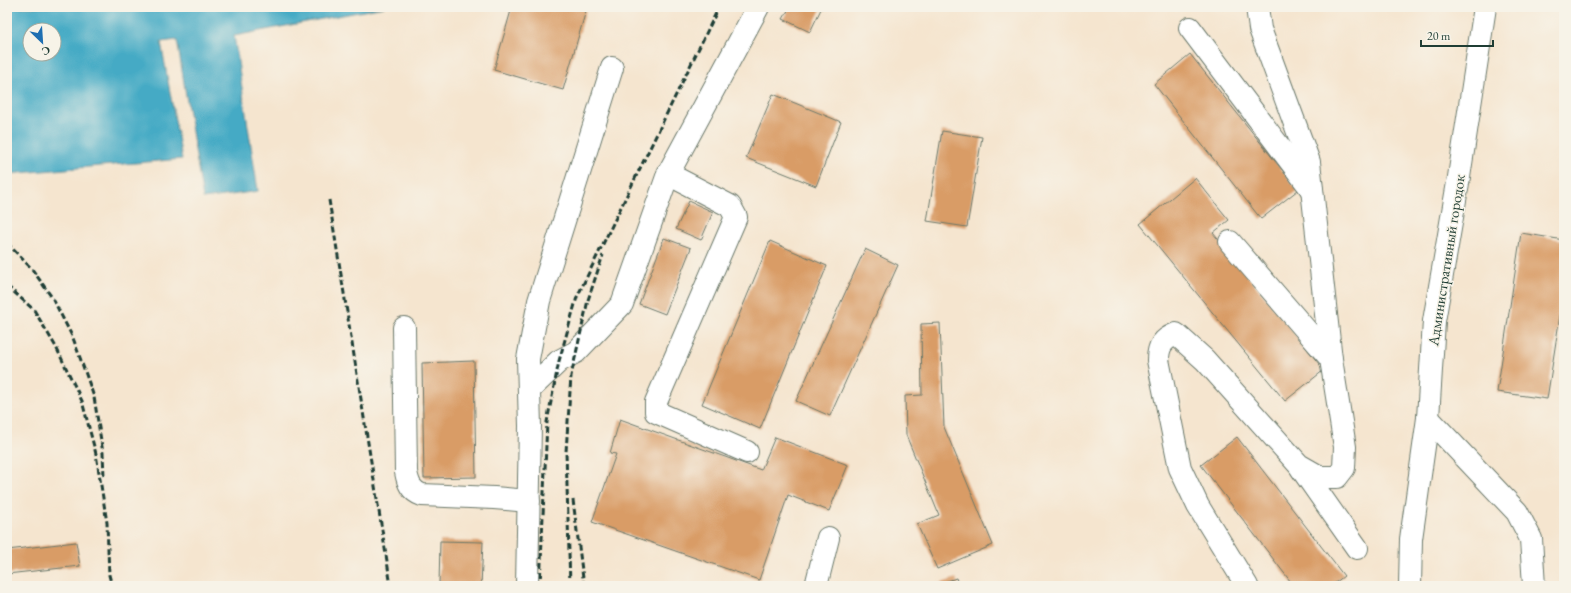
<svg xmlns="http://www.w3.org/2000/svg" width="1571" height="593" font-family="'EB Garamond',serif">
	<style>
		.water { fill: #45aac5; stroke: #32747c; fill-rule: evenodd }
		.building { fill: #d99c66 }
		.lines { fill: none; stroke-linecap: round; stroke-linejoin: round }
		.minor-casing { stroke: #6a786a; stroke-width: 24 }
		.minor { stroke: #fff; stroke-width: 22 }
		.rail { stroke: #1f3d34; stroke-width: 3; stroke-dasharray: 6 3; stroke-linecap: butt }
		.labels { text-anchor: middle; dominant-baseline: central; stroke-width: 3; stroke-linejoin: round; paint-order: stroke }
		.street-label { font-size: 15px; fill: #1f3d34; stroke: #f7f3e8 }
	</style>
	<rect width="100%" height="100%" fill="#f7f3e8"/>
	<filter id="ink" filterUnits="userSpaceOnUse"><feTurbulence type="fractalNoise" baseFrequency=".025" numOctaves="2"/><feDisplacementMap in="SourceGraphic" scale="8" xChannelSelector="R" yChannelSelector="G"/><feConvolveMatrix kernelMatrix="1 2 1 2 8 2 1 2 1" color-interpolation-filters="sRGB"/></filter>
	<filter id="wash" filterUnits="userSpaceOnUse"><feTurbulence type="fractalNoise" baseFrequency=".012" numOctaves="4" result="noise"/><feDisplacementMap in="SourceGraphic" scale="16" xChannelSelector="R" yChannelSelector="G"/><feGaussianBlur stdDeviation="0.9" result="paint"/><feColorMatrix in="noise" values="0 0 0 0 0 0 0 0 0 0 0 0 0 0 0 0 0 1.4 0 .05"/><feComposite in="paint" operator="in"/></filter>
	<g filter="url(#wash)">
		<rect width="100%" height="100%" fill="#f5e5cf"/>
		<path class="water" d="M7,7H384L234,36L258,191L203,199L177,40L161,42L182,159L7,174ZM30,30H54V54H30Z"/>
		<g id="blocks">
			<g class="building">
				<polygon points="512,7 587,7 563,90 494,70"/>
				<polygon points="790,7 822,7 810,32 783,19"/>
				<polygon points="1190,54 1298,190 1261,219 1154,84"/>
				<polygon points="773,94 841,122 816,186 746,158"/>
				<polygon points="942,131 982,137 967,227 927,221"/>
				<polygon points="1195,178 1229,220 1213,233 1324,370 1285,401 1140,224"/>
				<polygon points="689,201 713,212 701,240 676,229"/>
				<polygon points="1521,233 1564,240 1564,290 1547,399 1497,392"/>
				<polygon points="664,238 691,248 665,314 639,304"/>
				<polygon points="770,241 827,266 760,429 702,404"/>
				<polygon points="865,249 898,265 830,416 796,401"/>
				<polygon points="940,323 944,427 993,545 937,569 917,524 939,515 906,435 905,396 922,395 921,324"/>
				<polygon points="474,361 476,477 424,478 422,363"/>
				<polygon points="620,419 761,470 775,437 848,465 829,511 788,495 759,580 592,522 616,454 610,453"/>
				<polygon points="1237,437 1344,576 1331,586 1294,586 1201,465"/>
				<polygon points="440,541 483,542 481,586 439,586"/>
				<polygon points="76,542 80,566 7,574 7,550"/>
				<polygon points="956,578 959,586 933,586"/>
			</g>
		</g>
	</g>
	<g filter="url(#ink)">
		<use href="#blocks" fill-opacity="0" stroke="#6a786a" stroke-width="1"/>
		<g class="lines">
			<defs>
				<g id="minor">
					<polyline points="1190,28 1312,190"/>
					<polyline points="668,174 730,206 736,217 656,402 656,412 747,452"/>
					<polyline points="1230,242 1331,359"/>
					<path d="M404,328L406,472C408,483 411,491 422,495L494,498L529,501"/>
					<polyline points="529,390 559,361 576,352 622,304 668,174 758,7"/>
					<polyline points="1428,418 1517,512 1531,539 1534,586"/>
					<polyline points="1301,468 1357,548"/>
					<polyline points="527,586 530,426 528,359 539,301 612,68"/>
					<polyline points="816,586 828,538"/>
					<path d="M1247,586L1198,506L1180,468L1158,360C1158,346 1163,339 1176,334L1205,360L1299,465L1320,477H1337L1344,468L1345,447L1331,359L1309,162L1260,29L1257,7"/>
					<polyline points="1410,586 1411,539 1428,418 1434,321 1459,177 1485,7"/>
				</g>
			</defs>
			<use href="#minor" class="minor-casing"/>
			<use href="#minor" class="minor"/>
			<g class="rail">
				<polyline points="329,200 391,586"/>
				<polyline points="7,243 32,269 53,299 73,338 94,397 103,453 104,477"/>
				<polyline points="7,286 34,310 56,347 82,401 96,454 107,523 109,575 112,586"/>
				<polyline points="573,500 584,586"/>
				<polyline points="540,586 547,422 559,361 577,297 719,7"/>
				<polyline points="570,586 566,452 571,376 588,300 603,255"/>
			</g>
		</g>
	</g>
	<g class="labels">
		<g class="street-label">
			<text transform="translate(1446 260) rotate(-81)">Административный городок</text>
		</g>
	</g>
	<rect width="1571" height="593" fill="none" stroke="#f7f3e8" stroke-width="24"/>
	<g transform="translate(42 42) rotate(155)"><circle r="19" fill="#f7f3e8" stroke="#a1aaa0"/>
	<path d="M0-3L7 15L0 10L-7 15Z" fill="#1f6fb2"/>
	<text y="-6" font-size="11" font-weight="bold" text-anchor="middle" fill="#1f3d34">С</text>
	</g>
	<path d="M1421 40v6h72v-6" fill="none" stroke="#1f3d34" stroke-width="2"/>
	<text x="1427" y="40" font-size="12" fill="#1f3d34" stroke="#f7f3e8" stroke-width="3" paint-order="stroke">20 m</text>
</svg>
